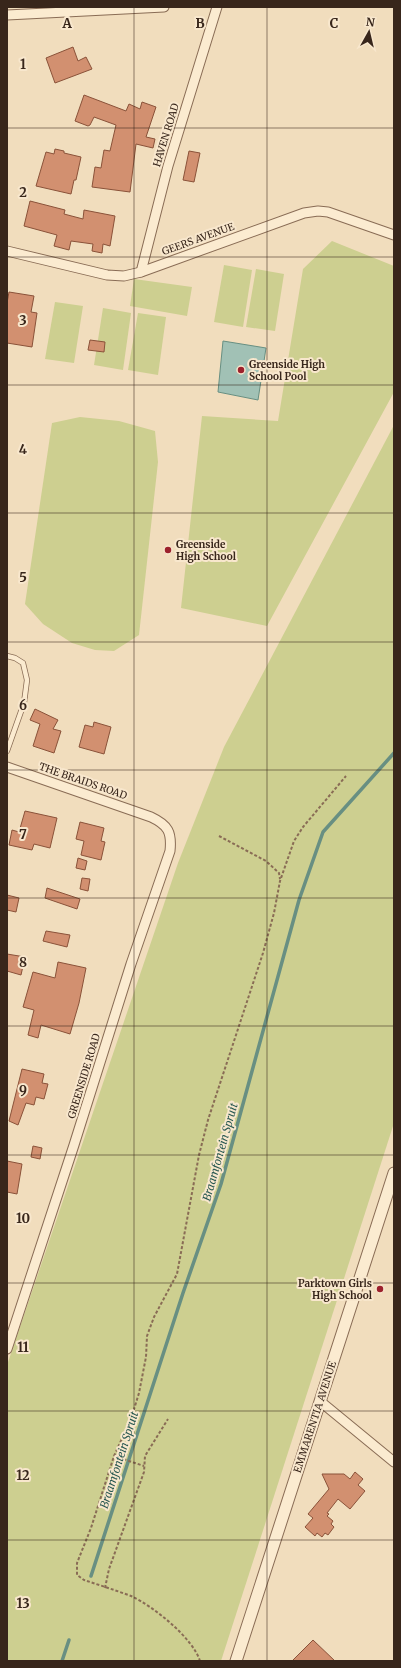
<svg xmlns="http://www.w3.org/2000/svg" width="401" height="1668" font-family="Merriweather,serif">
	<style>
		.green { fill: #cdcf90 }
		.water { fill: #a1c1b5; stroke: #688f82 }
		.lines { fill: none; stroke-linecap: round; stroke-linejoin: round }
		.stream { stroke: #688f82; stroke-width: 3.5 }
		.building { fill: #d29070; stroke: #8a5239 }
		.service-casing { stroke: #896c55; stroke-width: 6 }
		.minor-casing { stroke: #896c55; stroke-width: 11 }
		.tertiary-casing { stroke: #896c55; stroke-width: 13 }
		.path { stroke: #896c55; stroke-width: 2; stroke-dasharray: 3 2; stroke-linecap: butt }
		.service { stroke: #fbebd0; stroke-width: 4.5 }
		.minor { stroke: #fbebd0; stroke-width: 9 }
		.tertiary { stroke: #fbebd0; stroke-width: 11 }
		.grid { fill: none; stroke: #38261b; stroke-width: 1; stroke-opacity: 0.55 }
		.poi-dot { fill: #9c212c; stroke: #f8e7cd; stroke-width: 1.5 }
		.labels { text-anchor: middle; dominant-baseline: central; stroke-width: 4; stroke-linejoin: round; paint-order: stroke }
		.street-label { font-size: 10px; fill: #38261b; stroke: #f8e7cd }
		.poi-label { font-size: 10px; font-weight: bold; fill: #38261b; stroke: #f8e7cd; text-anchor: start }
		.water-label { font-size: 11px; font-style: italic; fill: #295851; stroke: #f8e7cd }
		.grid-label { font-size: 13px; text-anchor: middle; font-weight: bold; fill: #38261b; stroke: #f8e7cd; stroke-width: 4; stroke-linejoin: round; paint-order: stroke }
	</style>
	<rect width="100%" height="100%" fill="#f1ddbd"/>
	<g class="green">
		<polygon points="332,241 394,266 394,392 267,626 181,608 202,416 278,421 303,269"/>
		<polygon points="224,265 252,270 243,327 214,322"/>
		<polygon points="256,269 284,274 275,331 246,327"/>
		<polygon points="134,279 192,287 187,316 130,306"/>
		<polygon points="55,302 83,306 74,363 45,359"/>
		<polygon points="103,308 131,313 123,370 94,365"/>
		<polygon points="138,313 166,317 158,375 128,370"/>
		<polygon points="80,417 119,421 155,431 158,462 139,635 114,651 95,650 72,643 43,624 25,604 52,423"/>
		<polygon points="394,425 394,1123 221,1661 7,1661 7,1365 178,863 224,747"/>
	</g>
	<polygon class="water" points="223,341 266,348 258,400 218,392"/>
	<g class="lines">
		<g class="stream">
			<polyline points="91,1576 183,1293 221,1184 299,900 323,832 394,753"/>
			<polyline points="62,1661 69,1640"/>
		</g>
	</g>
	<g class="building">
		<polygon points="73,47 78,61 86,57 92,69 55,83 46,58"/>
		<polygon points="84,95 126,111 129,104 140,109 142,102 156,107 146,137 155,139 153,148 136,144 130,192 92,187 95,167 101,168 104,150 110,151 116,125 94,117 90,125 88,126 75,121"/>
		<polygon points="55,149 64,151 64,153 81,157 76,180 74,180 71,194 36,186 46,152 54,154"/>
		<polygon points="189,151 200,153 194,182 183,180"/>
		<polygon points="30,201 65,210 64,214 83,219 84,210 115,216 110,246 103,244 102,253 92,251 93,244 71,241 69,250 54,246 57,235 24,226"/>
		<polygon points="9,292 34,296 31,312 37,313 32,347 7,343 7,303"/>
		<polygon points="90,340 105,342 104,352 88,350"/>
		<polygon points="35,709 58,720 53,729 61,731 54,753 33,746 40,724 30,720"/>
		<polygon points="94,722 111,727 104,754 79,747 85,725 93,727"/>
		<polygon points="25,811 57,818 50,848 34,844 32,850 9,845 12,830 19,832"/>
		<polygon points="80,822 104,828 101,841 105,842 101,860 81,855 84,841 76,839"/>
		<polygon points="78,858 87,861 85,870 76,868"/>
		<polygon points="82,878 90,879 88,891 80,889"/>
		<polygon points="47,888 80,899 77,909 45,898"/>
		<polygon points="7,895 19,898 16,912 7,910"/>
		<polygon points="46,931 70,935 67,947 43,941"/>
		<polygon points="7,954 25,957 21,975 7,971"/>
		<polygon points="58,962 86,968 79,1003 70,1034 41,1025 38,1038 28,1035 34,1010 23,1007 33,972 55,978"/>
		<polygon points="22,1069 44,1074 42,1083 48,1084 44,1099 36,1097 34,1105 26,1103 18,1125 9,1121"/>
		<polygon points="33,1146 42,1148 40,1159 31,1157"/>
		<polygon points="7,1161 22,1164 17,1194 7,1192"/>
		<polygon points="355,1472 363,1479 358,1485 365,1491 350,1509 338,1499 327,1513 329,1514 327,1516 333,1521 331,1524 334,1527 328,1535 325,1533 322,1537 317,1533 315,1536 305,1527 313,1518 308,1514 329,1489 322,1474 344,1474 350,1479"/>
		<polygon points="313,1640 335,1661 292,1661"/>
	</g>
	<g class="lines">
		<defs>
			<polyline id="service" points="7,656 15,658 23,663 27,680 24,703 7,751"/>
			<g id="minor">
				<polyline points="7,15 164,7"/>
				<polyline points="7,251 107,275 124,276 141,272 304,213 318,211 328,212 394,235"/>
				<polyline points="141,272 168,166 217,7"/>
				<path d="M7,767L151,817C168,825 172,832 170,851L131,964L74,1145L7,1349"/>
				<polyline points="321,1402 394,1462"/>
			</g>
			<polyline id="tertiary" points="236,1661 394,1173"/>
		</defs>
		<use href="#service" class="service-casing"/>
		<use href="#minor" class="minor-casing"/>
		<use href="#tertiary" class="tertiary-casing"/>
		<g class="path">
			<polyline points="219,836 266,861 279,873 280,879"/>
			<polyline points="114,1456 144,1466"/>
			<polyline points="105,1588 109,1569 144,1472 145,1456 168,1419"/>
			<path d="M200,1661C193,1638 153,1606 131,1596C115,1590 99,1585 84,1580L77,1575V1563L91,1528L114,1456L131,1419L139,1393L146,1357L147,1336L154,1317L177,1274L199,1155L208,1120L263,953L274,913L280,881L294,841L303,827L346,776"/>
		</g>
		<use href="#service" class="service"/>
		<use href="#minor" class="minor"/>
		<use href="#tertiary" class="tertiary"/>
	</g>
	<path class="grid" d="M134,7V1661M267,7V1661M7,128H394M7,257H394M7,385H394M7,513H394M7,642H394M7,770H394M7,898H394M7,1026H394M7,1155H394M7,1283H394M7,1411H394M7,1540H394"/>
	<g class="poi-dot">
		<circle cx="241" cy="370" r="4"/>
		<circle cx="168" cy="550" r="4"/>
		<circle cx="380" cy="1289" r="4"/>
	</g>
	<g class="labels">
		<g class="street-label">
			<text transform="translate(166 135) rotate(-73)">HAVEN ROAD</text>
			<text transform="translate(198 239) rotate(-20)">GEERS AVENUE</text>
			<text transform="translate(83 781) rotate(19)">THE BRAIDS ROAD</text>
			<text transform="translate(84 1076) rotate(-73)">GREENSIDE ROAD</text>
			<text transform="translate(315 1417) rotate(-72)">EMMARENTIA AVENUE</text>
		</g>
		<g class="poi-label">
			<text x="249" y="364">Greenside High<tspan x="249" dy="12">School Pool</tspan></text>
			<text x="176" y="544">Greenside<tspan x="176" dy="12">High School</tspan></text>
			<text x="372" y="1283" text-anchor="end">Parktown Girls<tspan x="372" dy="12">High School</tspan></text>
		</g>
		<g class="water-label">
			<text transform="translate(220 1152) rotate(-74)">Braamfontein Spruit</text>
			<text transform="translate(119 1460) rotate(-72)">Braamfontein Spruit</text>
		</g>
	</g>
	<g class="grid-label">
		<text x="67" y="28">A</text>
		<text x="200" y="28">B</text>
		<text x="334" y="28">C</text>
		<text x="23" y="69">1</text>
		<text x="23" y="197">2</text>
		<text x="23" y="325">3</text>
		<text x="23" y="454">4</text>
		<text x="23" y="582">5</text>
		<text x="23" y="710">6</text>
		<text x="23" y="839">7</text>
		<text x="23" y="967">8</text>
		<text x="23" y="1095">9</text>
		<text x="23" y="1223">10</text>
		<text x="23" y="1352">11</text>
		<text x="23" y="1480">12</text>
		<text x="23" y="1608">13</text>
	</g>
	<rect width="401" height="1668" fill="none" stroke="#38261b" stroke-width="16"/>
	<g transform="translate(369 32) rotate(8)" stroke="#f8e7cd" stroke-width="3" paint-order="stroke">
	<path d="M0-3L7 15L0 10L-7 15Z" fill="#38261b"/>
	<text y="-6" font-size="11" font-weight="bold" text-anchor="middle" fill="#38261b">N</text>
	</g>
</svg>
